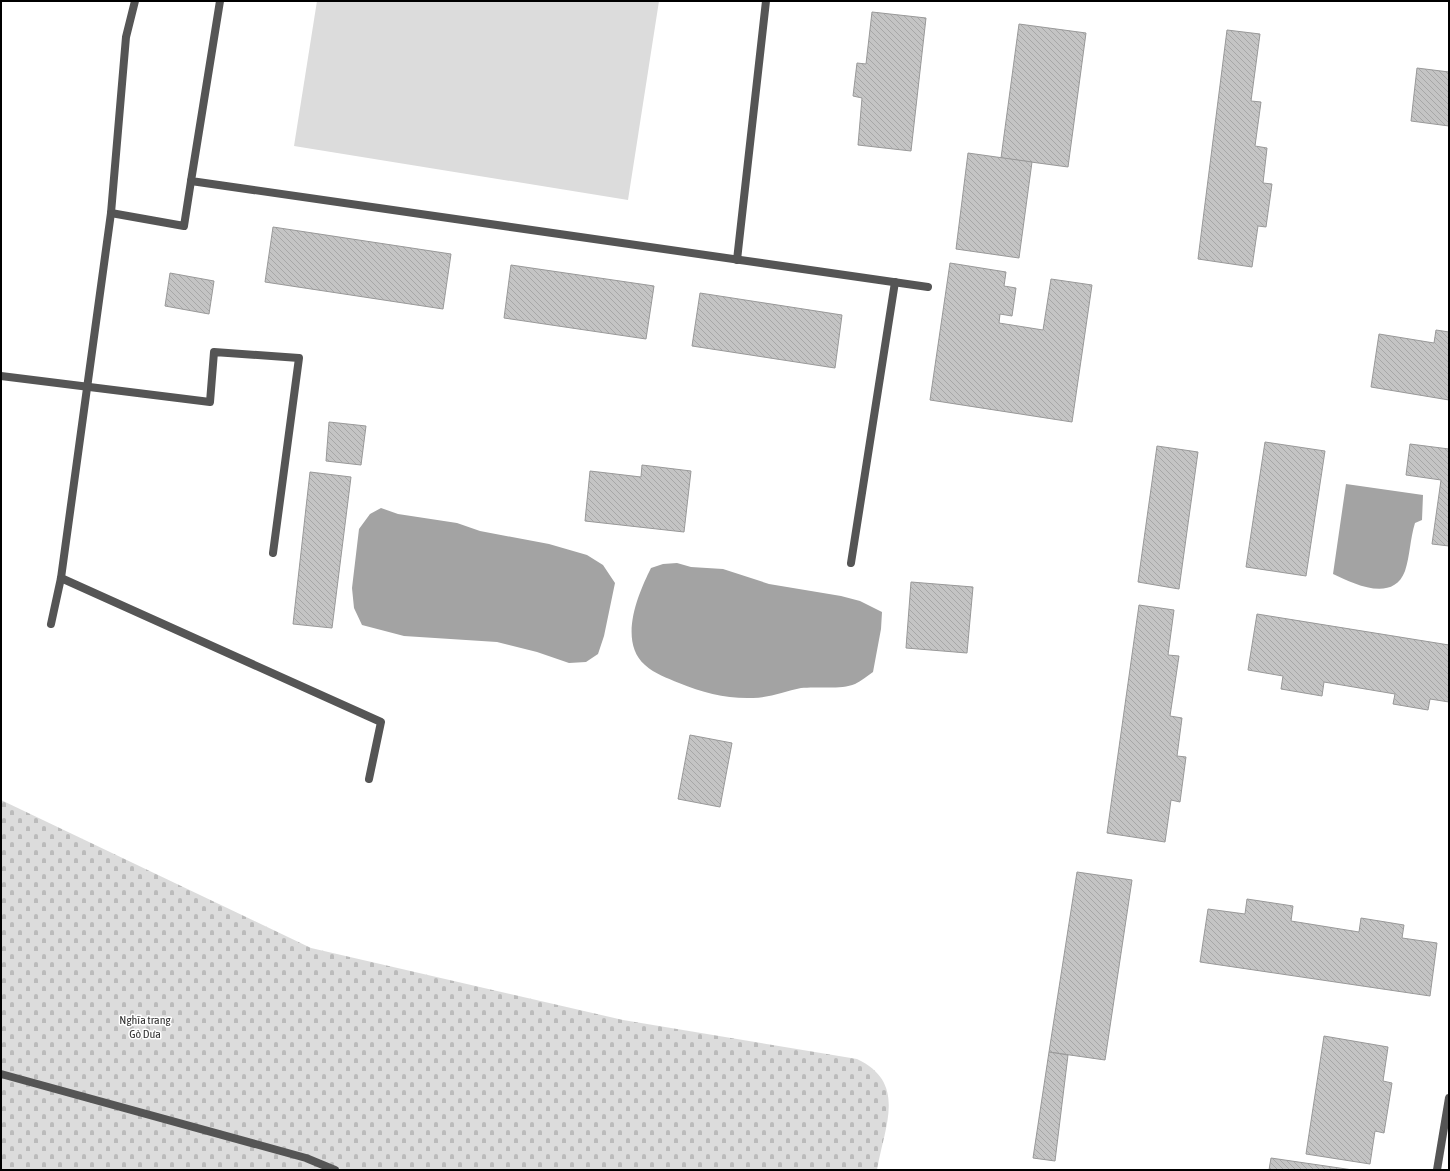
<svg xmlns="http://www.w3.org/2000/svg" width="1450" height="1171" font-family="'Asap Condensed',sans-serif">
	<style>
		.cemetery { fill: url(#cemetery-stones) }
		.garden { fill: #dcdcdc }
		.water { fill: #a3a3a3 }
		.building { fill: url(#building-back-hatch); stroke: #999 }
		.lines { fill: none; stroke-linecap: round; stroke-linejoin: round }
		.service { stroke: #555; stroke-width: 8 }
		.minor { stroke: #555; stroke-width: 8 }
		.labels { text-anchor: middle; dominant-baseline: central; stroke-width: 3; stroke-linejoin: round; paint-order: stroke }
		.park-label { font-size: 12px; fill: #333; stroke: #fff }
	</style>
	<defs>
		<pattern id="cemetery-stones" width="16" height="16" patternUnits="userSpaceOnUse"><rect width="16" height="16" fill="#dcdcdc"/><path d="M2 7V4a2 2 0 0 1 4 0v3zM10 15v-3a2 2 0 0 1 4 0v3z" fill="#bbb"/></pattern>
		<pattern id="building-back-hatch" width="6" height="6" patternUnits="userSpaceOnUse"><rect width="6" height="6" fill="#c4c4c4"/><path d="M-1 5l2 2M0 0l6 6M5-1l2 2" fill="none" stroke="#a7a7a7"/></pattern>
	</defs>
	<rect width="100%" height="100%" fill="#fff"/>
	<path class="cemetery" d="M1,800L311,948L623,1020L857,1059C908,1083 884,1127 877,1170H1Z"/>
	<polygon class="garden" points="317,1 659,1 628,200 294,146"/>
	<g class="water">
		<path d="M1346,484L1423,495L1422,520L1415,523C1410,539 1410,556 1405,571C1393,603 1354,584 1333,574Z"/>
		<polygon points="381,508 398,514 457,523 480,531 549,544 587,555 603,565 615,583 604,636 598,654 586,662 569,663 537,652 497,642 404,636 362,625 354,608 352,588 359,529 370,514"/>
		<path d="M677,563L691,567L723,569L769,584L841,596L860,601L882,612L881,629L873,672C867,676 861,681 855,684C841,690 816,686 801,688C785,691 769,698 753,698C727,699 703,693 679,683C667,678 655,674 645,665C618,641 638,594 651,568L663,564Z"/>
	</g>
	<g class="building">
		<polygon points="872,12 926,18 911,151 858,145 862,98 853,96 857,63 866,64"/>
		<polygon points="1019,24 1086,33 1068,167 1001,158"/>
		<polygon points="1227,30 1260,34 1251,101 1261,102 1255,146 1267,148 1263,183 1272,184 1266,227 1258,226 1252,267 1198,259"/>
		<polygon points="1417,68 1449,72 1449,126 1411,121"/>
		<polygon points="968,153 1032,162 1019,258 956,249"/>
		<polygon points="273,227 451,254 443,309 265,282"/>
		<polygon points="950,263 1006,272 1004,286 1016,288 1012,316 1000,314 999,323 1043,330 1051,279 1092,285 1072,422 930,400"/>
		<polygon points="511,265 654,286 646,339 504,318"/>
		<polygon points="170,273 214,281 209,314 165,306"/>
		<polygon points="700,293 842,315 835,368 692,346"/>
		<polygon points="1436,330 1449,332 1449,400 1371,387 1379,334 1434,343"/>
		<polygon points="329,422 366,426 361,465 326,461"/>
		<polygon points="1265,442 1325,451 1306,576 1246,567"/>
		<polygon points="1410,444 1449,449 1449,546 1432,544 1441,480 1406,475"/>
		<polygon points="1157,446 1198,452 1179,589 1138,582"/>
		<polygon points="642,465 691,471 684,532 585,521 590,471 641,477"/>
		<polygon points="310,472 351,477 332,628 293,624"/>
		<polygon points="911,582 973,587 967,653 906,648"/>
		<polygon points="1139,605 1174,610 1168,655 1179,656 1170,716 1182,718 1177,756 1186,757 1180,802 1171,800 1165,842 1107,833"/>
		<polygon points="1257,614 1449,645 1449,702 1430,699 1428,710 1393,704 1395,694 1324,682 1322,696 1281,689 1283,676 1248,670"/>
		<polygon points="690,735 732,743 720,807 678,799"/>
		<polygon points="1077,872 1132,880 1105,1060 1049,1052"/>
		<polygon points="1247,899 1293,906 1291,921 1359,932 1361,918 1404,925 1402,938 1437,943 1430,996 1200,962 1208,909 1245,914"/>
		<polygon points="1324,1036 1388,1047 1383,1081 1392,1083 1384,1133 1375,1131 1370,1164 1306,1154"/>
		<polygon points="1049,1052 1068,1055 1055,1161 1033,1158"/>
		<polygon points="1271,1158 1353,1170 1269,1170"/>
	</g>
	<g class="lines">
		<g class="service">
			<polyline points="220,1 191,181 928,287"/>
			<polyline points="111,213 184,226 191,181"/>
			<polyline points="737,260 766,1"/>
			<polyline points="1,376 210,402 214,352 299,358 273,553"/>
			<polyline points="851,563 895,282"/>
			<polyline points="61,578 381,722 369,779"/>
			<polyline points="1,1074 306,1158 335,1170"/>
			<polyline points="1437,1170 1449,1098"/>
		</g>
		<polyline class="minor" points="51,624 61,578 111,213 126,37 135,1"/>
	</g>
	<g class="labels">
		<g class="park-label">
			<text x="145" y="1020">Nghĩa trang<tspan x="145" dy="14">Gò Dưa</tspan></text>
		</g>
	</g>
	<rect width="1450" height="1171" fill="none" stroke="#000000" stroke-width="4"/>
</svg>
